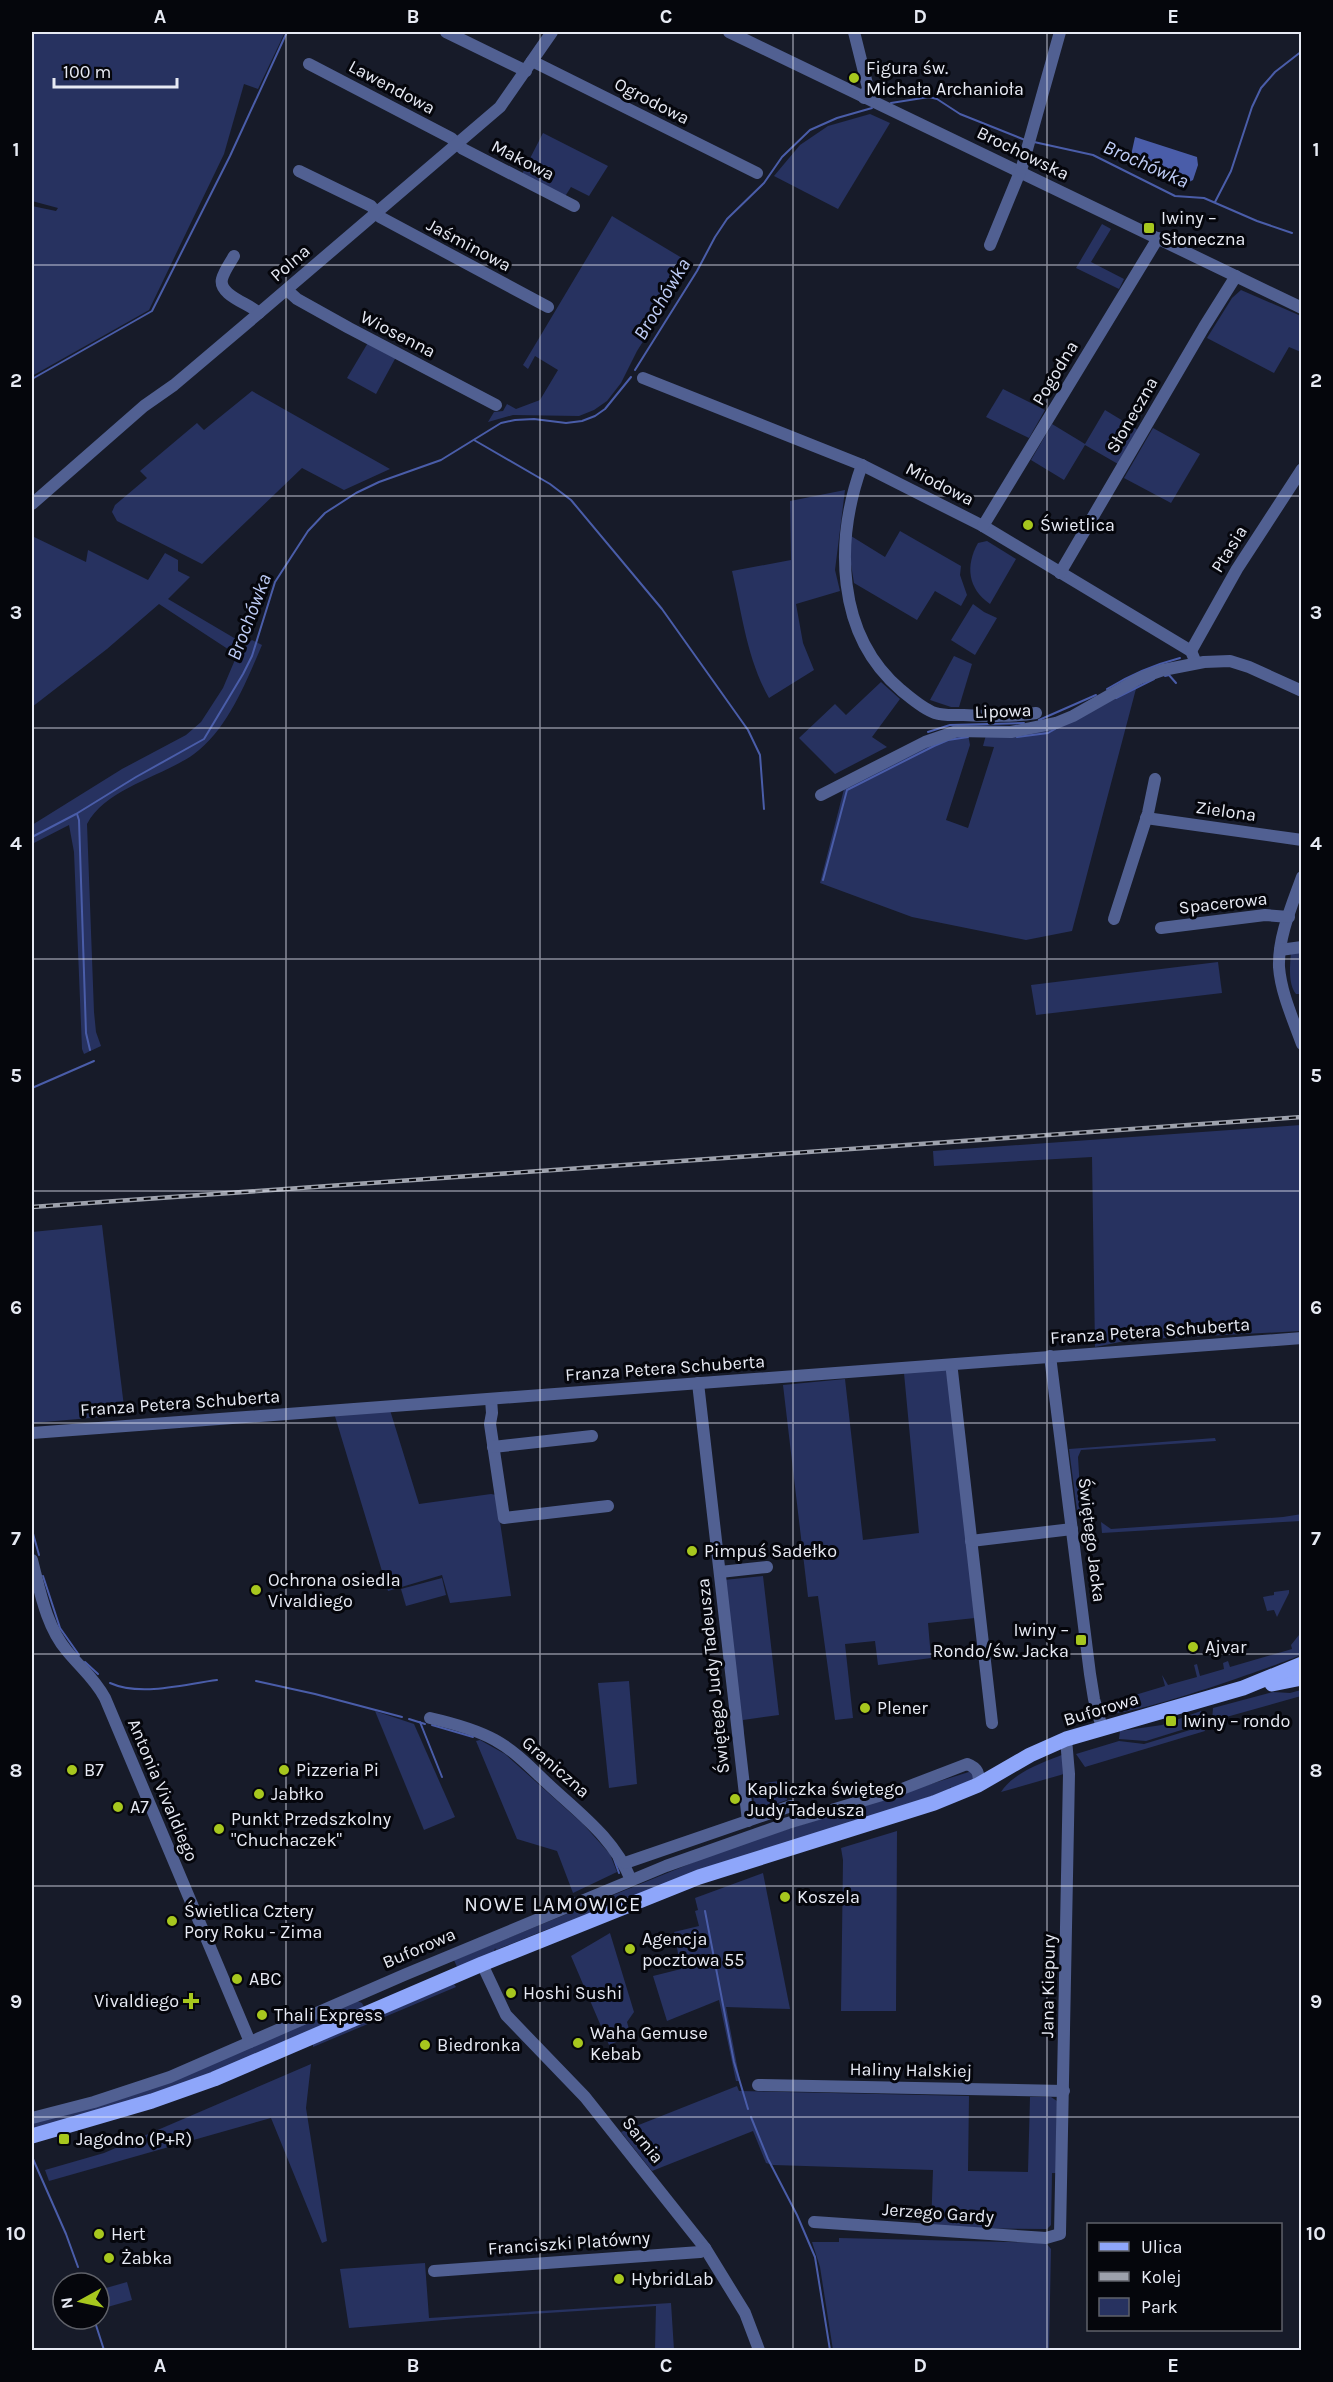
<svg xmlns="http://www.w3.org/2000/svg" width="1333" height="2382" font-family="Karla,sans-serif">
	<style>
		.green { fill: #273260 }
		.water { fill: #4a5da9 }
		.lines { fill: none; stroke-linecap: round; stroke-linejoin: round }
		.stream { stroke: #4a5da9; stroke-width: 2 }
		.minor { stroke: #516092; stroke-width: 12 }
		.major { stroke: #8ea6fa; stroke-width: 15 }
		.rail-casing { stroke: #9da1ac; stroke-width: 4.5 }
		.rail { stroke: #05060c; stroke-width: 2; stroke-dasharray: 7; stroke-linecap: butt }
		.grid { fill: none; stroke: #e7eaf4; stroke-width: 1.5; stroke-opacity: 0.55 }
		.poi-dot { fill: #a7c71e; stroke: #05060c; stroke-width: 2 }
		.labels { text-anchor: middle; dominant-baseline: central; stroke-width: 6; stroke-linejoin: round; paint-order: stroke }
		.poi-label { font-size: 18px; fill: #e7eaf4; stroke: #05060c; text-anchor: start }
		.street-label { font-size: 18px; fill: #e7eaf4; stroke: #05060c }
		.water-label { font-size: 20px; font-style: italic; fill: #bdcbf5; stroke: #05060c }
		.neighbourhood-label { font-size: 20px; letter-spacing: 1.5px; fill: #e7eaf4; stroke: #05060c }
		.neatline { fill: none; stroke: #e7eaf4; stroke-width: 2 }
		.grid-label { font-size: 20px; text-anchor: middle; font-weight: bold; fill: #e7eaf4 }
	</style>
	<rect width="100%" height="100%" fill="#171b29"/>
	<g class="green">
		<polygon points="32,32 285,32 258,89 244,84 224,154 149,310 32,376 32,206 56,211 58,208 32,201"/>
		<polygon points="870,114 890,123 838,209 774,176 800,145 828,126"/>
		<polygon points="543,133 608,166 589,196 571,187 564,198 521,176"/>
		<polygon points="612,216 692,264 637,351 621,383 607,401 594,410 579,416 513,415 488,422 494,412 503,411 507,404 516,409 540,400 558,370 535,356 528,369 523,365"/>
		<polygon points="1102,224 1111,229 1091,262 1124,279 1119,289 1076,268"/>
		<polygon points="1241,290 1301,316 1301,352 1289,347 1274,373 1207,338 1232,298"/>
		<polygon points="369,341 396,357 376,394 347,378"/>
		<polygon points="1003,389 1045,410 1029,438 986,417"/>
		<polygon points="252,391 390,469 344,490 302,468 202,564 117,521 112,512 115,505 147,478 140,471 197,423 204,430"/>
		<polygon points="1105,410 1138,430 1118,464 1085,445 1064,480 1031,460 1052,424 1085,444"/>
		<polygon points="1153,428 1200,454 1171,503 1124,478"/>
		<path d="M845,490L835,570L840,591L796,604L803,643L814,670L769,698C747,659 742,614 732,571L791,560L790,501Z"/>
		<polygon points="900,531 961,566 960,575 967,595 961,606 935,591 917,620 854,583 850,558 851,536 885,557"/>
		<path d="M32,536L86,562L88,550L148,580L165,553L178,560V571L190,577L168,599L246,645L252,640L262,645C246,682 228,729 194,754C162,777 106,788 87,824L94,1012L96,1032L101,1046L84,1054L82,1049L74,852L69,825L32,844V825L122,769L186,735L201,722L223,688L237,655L159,604L107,649L32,707Z"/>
		<path d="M987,541L1016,559L990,604C968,589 965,566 978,543Z"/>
		<polygon points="973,604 984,612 997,618 975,655 951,640"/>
		<polygon points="954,656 972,664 959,707 951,707 930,700"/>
		<polygon points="881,682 900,699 872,737 887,747 835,774 799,738 835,704 846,715"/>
		<polygon points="1137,685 1072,931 1026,940 912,917 820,883 844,789 927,746 968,734 970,745 946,820 968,828 994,747 983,746 986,735 1028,734"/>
		<path d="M1301,950V994H1296C1288,984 1290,965 1291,952Z"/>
		<polygon points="1218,962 1222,993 1036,1015 1031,985"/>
		<polygon points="1301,1125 1301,1331 1130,1340 1095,1347 1092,1157 934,1166 933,1151"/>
		<polygon points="102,1225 125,1415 32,1423 32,1232"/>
		<polygon points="947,1368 975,1618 928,1623 931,1658 878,1665 875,1641 845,1644 853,1718 835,1720 818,1596 808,1597 783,1385 845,1379 863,1540 919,1533 904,1373"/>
		<polygon points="390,1410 419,1504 491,1494 496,1495 511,1596 450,1603 442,1575 388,1591 334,1413"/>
		<polygon points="1215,1438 1216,1441 1081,1450 1078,1457 1081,1507 1094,1517 1078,1518 1069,1449"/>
		<polygon points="1302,1514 1301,1521 1102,1533 1101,1522 1111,1529 1283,1517"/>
		<polygon points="763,1576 779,1715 743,1720 744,1733 741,1732 724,1580"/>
		<polygon points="442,1578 446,1595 406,1606 401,1589"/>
		<polygon points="1289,1590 1289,1593 1277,1617 1274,1610 1267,1611 1263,1597 1274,1595 1274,1592"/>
		<path d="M1299,1635L1301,1636V1655C1275,1666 1122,1721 1103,1713L1101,1706L1106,1708L1136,1699L1135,1695L1165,1686L1162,1675L1168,1685L1197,1677L1194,1665L1197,1664L1200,1676L1224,1669L1223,1663L1228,1661L1230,1667L1292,1649L1291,1645Z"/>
		<polygon points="629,1681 637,1784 609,1788 598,1683"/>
		<polygon points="1301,1690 1301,1696 1212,1721 1213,1708 1273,1692 1290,1693"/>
		<polygon points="375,1711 414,1724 455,1817 424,1830"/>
		<polygon points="1201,1711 1204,1723 1146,1741 1119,1739 1120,1731 1162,1725"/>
		<polygon points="1203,1726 1205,1731 1085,1767 1076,1754 1119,1741 1144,1744"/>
		<polygon points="480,1740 505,1754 583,1824 610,1854 617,1872 573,1893 557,1851 517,1839 476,1741"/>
		<path d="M1064,1754V1774L1001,1792C1014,1772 1042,1763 1064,1754Z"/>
		<polygon points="972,1771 975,1778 952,1789 950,1787 949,1790 548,1929 496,1950 495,1948 494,1952 457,1967 454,1960 731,1847"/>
		<polygon points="785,1780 787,1800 755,1811 752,1785"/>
		<polygon points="897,1831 896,2011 841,2011 843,1860 841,1848"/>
		<polygon points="763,1873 790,2009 726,2007 740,2081 736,2081 719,2000 667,2021 653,1976 681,1969 674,1932 699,1926 695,1911 698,1910 695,1898"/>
		<polygon points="610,1933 634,2012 627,2022 631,2036 609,2045 571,1956"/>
		<polygon points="454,1984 456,1987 313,2047 313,2044"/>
		<polygon points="355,2000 362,2003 364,2007 352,2014 169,2090 32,2129 32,2123 41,2121"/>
		<polygon points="311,2064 306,2108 327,2241 322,2243 271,2118 49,2181 45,2170 104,2153"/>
		<polygon points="737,2086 739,2091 969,2096 968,2171 1028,2172 1030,2097 1051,2097 1057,2101 1056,2173 1052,2173 1051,2225 1047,2229 931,2228 933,2170 773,2165 766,2163 753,2131 652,2171 621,2132"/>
		<polygon points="839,2238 1046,2243 1051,2249 1049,2350 833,2350 820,2267 812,2242 839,2242"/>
		<polygon points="425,2263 429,2318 671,2303 674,2350 655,2350 656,2306 467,2318 349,2328 340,2269"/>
		<polygon points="127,2282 132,2300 104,2308 99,2290"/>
	</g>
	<polygon class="water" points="1135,137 1197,157 1198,165 1193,180 1189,182 1130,160"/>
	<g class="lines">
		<g class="stream">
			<polyline points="891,103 929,97 937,99 960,114 1025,140"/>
			<polyline points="1034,142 1093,155 1175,196 1204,198 1257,221 1292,233"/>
			<polyline points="1215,202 1231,171 1252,107 1261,88 1275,72 1302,51"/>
			<polyline points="635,370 697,271 715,237 727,219 764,183 782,157 810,130 837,118 872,108"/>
			<polyline points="32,379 152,311 230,156 287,32"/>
			<polyline points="474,440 550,484 571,500 662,609 748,730 760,755 764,809"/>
			<polyline points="1165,676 1169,675 1176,683"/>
			<path d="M1107,689C1130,675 1153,665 1180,658"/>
			<polyline points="1116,698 1154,679"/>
			<polyline points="1039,720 1096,695"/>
			<polyline points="928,732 950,725 1024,723"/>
			<polyline points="1017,737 1048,733 1055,729"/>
			<polyline points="77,814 79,820 86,1033 90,1050"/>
			<polyline points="32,837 76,814 136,777 204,739 243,674 252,656 275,582 308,531 325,513 356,493 379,482 441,460 501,423 515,420 534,419 566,423 582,421 595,416 605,409 631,377"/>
			<polyline points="823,880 847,790 934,746 948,740 968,737"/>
			<polyline points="32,1088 94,1061"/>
			<polyline points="32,1530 39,1555"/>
			<polyline points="43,1576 60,1628 79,1655"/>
			<polyline points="85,1662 98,1674"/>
			<polyline points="256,1681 315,1694 402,1717"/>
			<path d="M110,1683C141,1697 184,1684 217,1680"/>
			<polyline points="409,1719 425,1724"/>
			<polyline points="420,1722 442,1777"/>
			<polyline points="432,1725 473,1737"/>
			<polyline points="614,1859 619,1873"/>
			<polyline points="705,1911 734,2062 748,2109"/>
			<polyline points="751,2117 768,2159 797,2215 815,2257 830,2350"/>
			<polyline points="33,2159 66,2234 78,2267"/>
			<polyline points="94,2319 104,2350"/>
		</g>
		<g class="minor">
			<polyline points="446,32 526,71"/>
			<polyline points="729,32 1302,308"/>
			<polyline points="854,32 868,88 864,98"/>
			<polyline points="532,61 757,173"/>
			<polyline points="309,64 451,138 463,149 574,206"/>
			<polyline points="299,171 371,206 380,217 548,307"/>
			<polyline points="990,245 1022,167 1060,32"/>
			<path d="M234,256C230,263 224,271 222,279C218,295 250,304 259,313"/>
			<polyline points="287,290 297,299 349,328 496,405"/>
			<polyline points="643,378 862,465 983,526 1191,651 1196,663"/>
			<path d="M862,465C835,540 835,634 901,690C911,698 923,709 935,713C944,716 954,715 963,715C988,716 1012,717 1036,713"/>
			<polyline points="32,504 144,406 174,385 259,313 500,107 552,32"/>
			<polyline points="983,526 1158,238"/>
			<polyline points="1060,573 1204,327 1236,276"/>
			<polyline points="1191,651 1237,569 1302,469"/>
			<polyline points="821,795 925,742 957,731 1011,732 1056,723 1073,716 1140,678 1163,670 1204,662 1230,661 1249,667 1302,691"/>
			<polyline points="1146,818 1302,840"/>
			<path d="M1302,877C1292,905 1278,937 1279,967C1281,993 1293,1019 1302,1044"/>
			<polyline points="1114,919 1148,813 1155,779"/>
			<polyline points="1161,928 1265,915 1289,917"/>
			<polyline points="1280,950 1302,947"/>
			<polyline points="1050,1356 1090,1674 1094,1699 1102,1728"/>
			<polyline points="952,1371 992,1723"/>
			<polyline points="698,1383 748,1821"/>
			<polyline points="491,1399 492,1413 490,1424 504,1518 608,1506"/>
			<polyline points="32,1433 1302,1338"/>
			<polyline points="493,1447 592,1436"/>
			<polyline points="971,1541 1072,1529"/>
			<path d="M32,1560C40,1591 46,1626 67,1651C80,1667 95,1679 105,1698L250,2042"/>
			<polyline points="720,1572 767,1567"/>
			<path d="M430,1718C452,1723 475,1729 495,1740C515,1751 531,1768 548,1784C580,1814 614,1838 631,1880"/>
			<polyline points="625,1863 791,1806"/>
			<polyline points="482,1964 506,2015 585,2097 705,2248 745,2313 759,2350"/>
			<polyline points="758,2085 1064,2091"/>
			<path d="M32,2118L94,2102L170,2077L404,1975L666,1866L788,1823L902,1789L967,1764C978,1768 980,1774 978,1785"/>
			<polyline points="814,2222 1046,2238 1060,2234 1069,1774 1066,1739"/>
			<polyline points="434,2271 700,2252 705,2248"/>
		</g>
		<g class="major">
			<polyline points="1272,1684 1302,1678"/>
			<polyline points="32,2136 152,2101 214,2079 482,1964 699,1877 934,1803 978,1785 1030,1755 1066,1739 1243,1688 1302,1664"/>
		</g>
		<defs>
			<polyline id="rail" points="32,1207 1302,1117"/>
		</defs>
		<use href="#rail" class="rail-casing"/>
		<use href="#rail" class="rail"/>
	</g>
	<path class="grid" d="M286,32V2350M540,32V2350M793,32V2350M1047,32V2350M32,265H1302M32,496H1302M32,728H1302M32,959H1302M32,1191H1302M32,1423H1302M32,1654H1302M32,1886H1302M32,2117H1302"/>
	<g class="poi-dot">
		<circle cx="854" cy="78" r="6"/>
		<rect x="1143" y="222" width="12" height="12" rx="3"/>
		<circle cx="1028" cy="525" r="6"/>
		<circle cx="692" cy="1551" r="6"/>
		<circle cx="256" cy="1590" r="6"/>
		<rect x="1075" y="1634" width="12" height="12" rx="3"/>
		<circle cx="1193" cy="1647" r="6"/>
		<circle cx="865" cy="1708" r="6"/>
		<rect x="1165" y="1715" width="12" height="12" rx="3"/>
		<circle cx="72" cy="1770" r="6"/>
		<circle cx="284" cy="1770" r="6"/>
		<circle cx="259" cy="1794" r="6"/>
		<circle cx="735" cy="1799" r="6"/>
		<circle cx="118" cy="1807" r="6"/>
		<circle cx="219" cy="1829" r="6"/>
		<circle cx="785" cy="1897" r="6"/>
		<circle cx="172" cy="1921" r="6"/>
		<circle cx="630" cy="1949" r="6"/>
		<circle cx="237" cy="1979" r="6"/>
		<circle cx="511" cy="1993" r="6"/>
		<path d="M188 1992h6v6h6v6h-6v6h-6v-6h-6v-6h6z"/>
		<circle cx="262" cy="2015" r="6"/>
		<circle cx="578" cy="2043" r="6"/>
		<circle cx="425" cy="2045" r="6"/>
		<rect x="58" y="2133" width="12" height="12" rx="3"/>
		<circle cx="99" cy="2234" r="6"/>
		<circle cx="109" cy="2258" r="6"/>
		<circle cx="619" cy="2279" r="6"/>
	</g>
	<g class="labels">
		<g class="poi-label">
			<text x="866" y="68">Figura św.<tspan x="866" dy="21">Michała Archanioła</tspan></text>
			<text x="1161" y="218">Iwiny –<tspan x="1161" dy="21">Słoneczna</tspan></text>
			<text x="1040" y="525">Świetlica</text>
			<text x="704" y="1551">Pimpuś Sadełko</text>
			<text x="268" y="1580">Ochrona osiedla<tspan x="268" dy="21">Vivaldiego</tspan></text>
			<text x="1069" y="1630" text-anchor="end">Iwiny –<tspan x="1069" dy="21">Rondo/św. Jacka</tspan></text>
			<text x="1205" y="1647">Ajvar</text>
			<text x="877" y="1708">Plener</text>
			<text x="1183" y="1721">Iwiny – rondo</text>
			<text x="84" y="1770">B7</text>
			<text x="296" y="1770">Pizzeria Pi</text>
			<text x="747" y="1789">Kapliczka świętego<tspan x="747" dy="21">Judy Tadeusza</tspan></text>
			<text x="271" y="1794">Jabłko</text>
			<text x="130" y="1807">A7</text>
			<text x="231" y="1819">Punkt Przedszkolny<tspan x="231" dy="21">"Chuchaczek"</tspan></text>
			<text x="797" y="1897">Koszela</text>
			<text x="184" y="1911">Świetlica Cztery<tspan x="184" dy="21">Pory Roku - Zima</tspan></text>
			<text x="642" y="1939">Agencja<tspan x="642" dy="21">pocztowa 55</tspan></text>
			<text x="249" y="1979">ABC</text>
			<text x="523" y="1993">Hoshi Sushi</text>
			<text x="179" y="2001" text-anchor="end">Vivaldiego</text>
			<text x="274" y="2015">Thali Express</text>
			<text x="590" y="2033">Waha Gemuse<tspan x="590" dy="21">Kebab</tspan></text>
			<text x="437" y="2045">Biedronka</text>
			<text x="76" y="2139">Jagodno (P+R)</text>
			<text x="111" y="2234">Hert</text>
			<text x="121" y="2258">Żabka</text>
			<text x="631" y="2279">HybridLab</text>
		</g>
		<g class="street-label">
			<text transform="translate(392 87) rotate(28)">Lawendowa</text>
			<text transform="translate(652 101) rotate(27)">Ogrodowa</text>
			<text transform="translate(1023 153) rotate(26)">Brochowska</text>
			<text transform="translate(523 160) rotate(27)">Makowa</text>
			<text transform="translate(469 245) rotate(28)">Jaśminowa</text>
			<text transform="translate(290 263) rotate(-41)">Polna</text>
			<text transform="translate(398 334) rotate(27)">Wiosenna</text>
			<text transform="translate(1055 373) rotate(-59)">Pogodna</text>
			<text transform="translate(1132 415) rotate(-60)">Słoneczna</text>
			<text transform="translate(940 484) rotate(27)">Miodowa</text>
			<text transform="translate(1229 549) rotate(-58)">Ptasia</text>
			<text transform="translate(1003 711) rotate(-2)">Lipowa</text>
			<text transform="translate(1226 811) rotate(8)">Zielona</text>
			<text transform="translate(1223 903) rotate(-6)">Spacerowa</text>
			<text transform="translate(1150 1331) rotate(-4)">Franza Petera Schuberta</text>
			<text transform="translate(665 1368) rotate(-4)">Franza Petera Schuberta</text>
			<text transform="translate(180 1403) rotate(-4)">Franza Petera Schuberta</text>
			<text transform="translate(1092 1540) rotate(83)">Świętego Jacka</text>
			<text transform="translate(713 1676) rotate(-96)">Świętego Judy Tadeusza</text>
			<text transform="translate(1101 1709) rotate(-17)">Buforowa</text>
			<text transform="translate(556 1767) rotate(41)">Graniczna</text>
			<text transform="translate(163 1790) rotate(67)">Antonia Vivaldiego</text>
			<text transform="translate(419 1948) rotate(-23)">Buforowa</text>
			<text transform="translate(1048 1986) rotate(-89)">Jana Kiepury</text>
			<text transform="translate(911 2070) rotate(1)">Haliny Halskiej</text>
			<text transform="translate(643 2140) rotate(51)">Sarnia</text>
			<text transform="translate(938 2213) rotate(4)">Jerzego Gardy</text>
			<text transform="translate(569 2243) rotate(-4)">Franciszki Platówny</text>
		</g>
		<g class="water-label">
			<text transform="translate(1146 164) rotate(24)">Brochówka</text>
			<text transform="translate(662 299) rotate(-59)">Brochówka</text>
			<text transform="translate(249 617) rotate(-69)">Brochówka</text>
		</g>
		<g class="neighbourhood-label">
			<text x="553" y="1904">NOWE LAMOWICE</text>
		</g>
	</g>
	<rect width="1333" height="2382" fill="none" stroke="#05060c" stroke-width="66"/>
	<rect x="1087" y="2223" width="195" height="108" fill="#05060c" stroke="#5f6169" stroke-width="1.5"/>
	<rect x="1099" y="2242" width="30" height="9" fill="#8ea6fa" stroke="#5f6169" stroke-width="1.5"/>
	<text x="1141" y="2253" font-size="18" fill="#e7eaf4">Ulica</text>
	<rect x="1099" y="2272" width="30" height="9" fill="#9da1ac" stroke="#5f6169" stroke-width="1.5"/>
	<text x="1141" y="2283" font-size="18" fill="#e7eaf4">Kolej</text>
	<rect x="1099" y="2298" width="30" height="18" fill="#273260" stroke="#5f6169" stroke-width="1.5"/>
	<text x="1141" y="2313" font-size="18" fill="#e7eaf4">Park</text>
	<g transform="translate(81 2301) rotate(262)"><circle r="28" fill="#05060c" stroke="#5f6169" stroke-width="1.5"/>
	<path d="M0-4.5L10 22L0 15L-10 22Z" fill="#a7c71e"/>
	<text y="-9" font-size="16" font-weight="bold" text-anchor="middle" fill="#e7eaf4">N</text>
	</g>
	<path d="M54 78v9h123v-9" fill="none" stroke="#e7eaf4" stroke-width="3"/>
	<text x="63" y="78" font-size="18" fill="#e7eaf4" stroke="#05060c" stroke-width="4.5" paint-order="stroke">100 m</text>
	<rect x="33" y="33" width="1267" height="2316" class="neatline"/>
	<g class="grid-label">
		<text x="160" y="23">A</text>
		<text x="413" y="23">B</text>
		<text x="666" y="23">C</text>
		<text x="920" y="23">D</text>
		<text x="1173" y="23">E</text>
		<text x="16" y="156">1</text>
		<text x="1316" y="156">1</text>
		<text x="16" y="387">2</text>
		<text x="1316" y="387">2</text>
		<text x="16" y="619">3</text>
		<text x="1316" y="619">3</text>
		<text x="16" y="850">4</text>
		<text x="1316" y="850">4</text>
		<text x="16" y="1082">5</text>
		<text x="1316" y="1082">5</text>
		<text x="16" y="1314">6</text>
		<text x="1316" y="1314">6</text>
		<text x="16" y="1545">7</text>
		<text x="1316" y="1545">7</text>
		<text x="16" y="1777">8</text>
		<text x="1316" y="1777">8</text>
		<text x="16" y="2008">9</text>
		<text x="1316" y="2008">9</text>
		<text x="16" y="2240">10</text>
		<text x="1316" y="2240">10</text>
		<text x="160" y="2372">A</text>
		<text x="413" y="2372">B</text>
		<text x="666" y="2372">C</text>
		<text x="920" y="2372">D</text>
		<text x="1173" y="2372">E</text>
	</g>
</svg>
